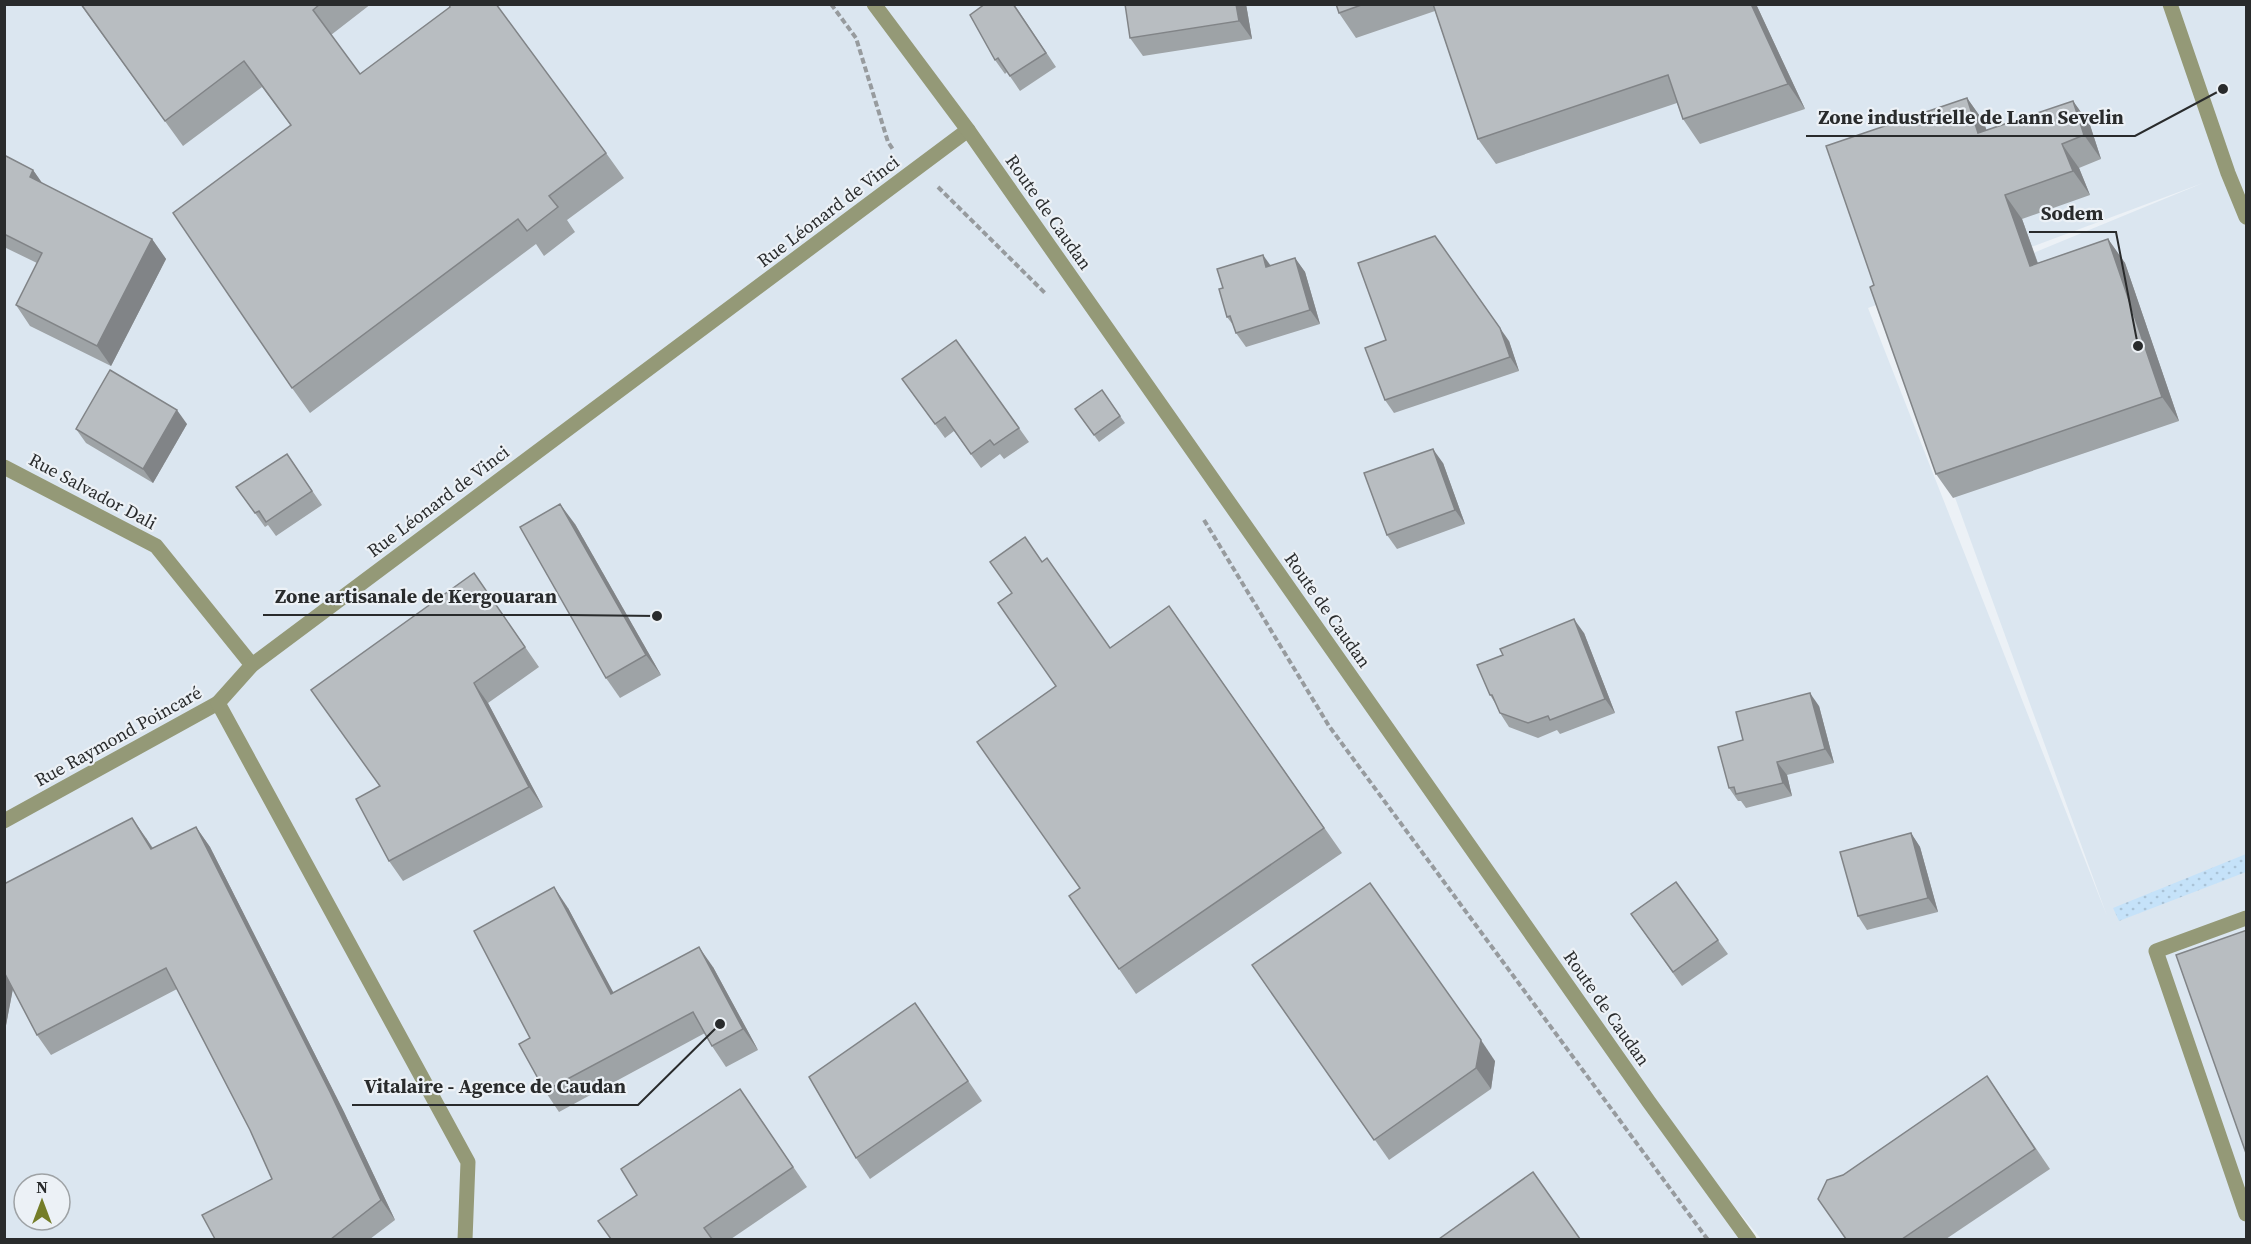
<svg xmlns="http://www.w3.org/2000/svg" width="2251" height="1244" font-family="'Source Serif 4',serif">
	<style>
		.built { fill: #dbe6f0; fill-rule: evenodd }
		.grass { fill: url(#grass-dots) }
		.lines { fill: none; stroke-linecap: round; stroke-linejoin: round }
		.path { stroke: #979b9e; stroke-width: 4; stroke-dasharray: 6 3; stroke-linecap: butt }
		.service { stroke: #949977; stroke-width: 15 }
		.minor { stroke: #949977; stroke-width: 15 }
		.tertiary { stroke: #949977; stroke-width: 15 }
		.wall { fill: #9ea3a6 }
		.shaded-wall { fill: #818487 }
		.building { fill: #b8bdc1; stroke: #818487; stroke-width: 1.5 }
		.labels { text-anchor: middle; dominant-baseline: central; stroke-width: 4.5; stroke-linejoin: round; paint-order: stroke }
		.street-label { font-size: 18px; fill: #292b2c; stroke: #ecf1f6 }
		.leader { fill: none; stroke: #292b2c; stroke-width: 2 }
		.callout-dot { fill: #292b2c; stroke: #ecf1f6; stroke-width: 2 }
		.callout-label { font-size: 20px; text-anchor: middle; font-weight: bold; fill: #292b2c; stroke: #ecf1f6; stroke-width: 4.5; stroke-linejoin: round; paint-order: stroke }
	</style>
	<defs>
		<pattern id="grass-dots" width="8" height="8" patternUnits="userSpaceOnUse" patternTransform="scale(1.5)"><rect width="8" height="8" fill="#c5e2f9"/><path d="M2 2h.1M6 6h.1" fill="none" stroke="#a9c2d6" stroke-width="1.8" stroke-linecap="round"/></pattern>
	</defs>
	<rect width="100%" height="100%" fill="#ecf1f6"/>
	<path class="built" d="M5,5H2246V1239H1761L1659,1115L1749,1239L5,1240ZM2203,183L1888,313L2107,916L1868,308ZM24,1184H60V1220H24Z"/>
	<polygon class="grass" points="2246,854 2246,872 2119,921 2113,908"/>
	<g class="lines">
		<g class="path">
			<polyline points="831,4 856,38 888,142 894,151"/>
			<polyline points="938,187 1046,294"/>
			<polyline points="1204,520 1329,726 1708,1240"/>
		</g>
		<polyline class="service" points="2246,918 2156,951 2246,1214"/>
		<g class="minor">
			<polyline points="2170,4 2228,173 2246,217"/>
			<polyline points="4,467 156,546 252,665"/>
			<polyline points="4,821 218,703"/>
			<polyline points="465,1240 468,1162 218,703 252,665 968,130"/>
		</g>
		<polyline class="tertiary" points="874,4 968,130 1649,1102 1749,1240"/>
	</g>
	<g class="wall">
		<polygon points="80,4 371,4 331,35 360,74 606,153 624,178 567,220 575,232 544,256 536,244 310,413 292,388 291,126 262,87 183,146"/>
		<polygon points="1014,4 1056,67 1020,91 1007,72 1005,74 995,60"/>
		<polygon points="1246,4 1252,39 1143,56 1130,38"/>
		<polygon points="1336,4 1756,4 1805,109 1700,144 1683,119 1677,103 1496,164 1478,139 1435,11 1356,38 1339,13"/>
		<polygon points="1967,98 1984,122 1986,131 2073,101 2090,125 2101,159 2079,168 2090,195 2022,219 2038,263 2108,239 2125,263 2179,421 1953,498 1936,474 1874,285"/>
		<polygon points="4,155 33,170 42,183 152,239 166,259 111,366 30,326 16,305 37,263 4,247"/>
		<polygon points="1295,258 1305,272 1320,324 1246,347 1236,333 1233,325 1227,317"/>
		<polygon points="956,340 1029,442 1004,459 1000,454 981,468 954,431 945,438 902,379"/>
		<polygon points="1509,341 1519,371 1394,413 1385,400"/>
		<polygon points="1102,390 1125,423 1099,442 1075,409"/>
		<polygon points="187,424 153,483 86,443 76,429"/>
		<polygon points="287,454 322,505 276,536 268,525 265,527 236,487"/>
		<polygon points="1443,463 1465,524 1397,549 1387,535"/>
		<polygon points="575,524 661,675 620,698 606,678"/>
		<polygon points="1042,562 1110,648 1169,606 1342,853 1136,994 1119,969 1080,888 1056,686 1012,593"/>
		<polygon points="474,573 539,667 488,703 543,807 403,881 389,861 380,786"/>
		<polygon points="1584,633 1615,713 1560,734 1557,730 1538,738 1509,727 1500,713 1497,706 1490,695"/>
		<polygon points="1819,706 1834,763 1787,775 1792,796 1746,808 1741,801 1738,801 1729,788 1743,740"/>
		<polygon points="196,827 210,847 344,1112 395,1220 370,1239 215,1239 272,1179 250,1130 177,989 51,1055 37,1035 13,988 4,1036 4,884 146,838 153,848"/>
		<polygon points="1911,833 1920,847 1938,912 1867,930 1858,916"/>
		<polygon points="1676,882 1728,954 1682,986 1631,914"/>
		<polygon points="568,908 613,993 713,967 758,1050 726,1067 712,1046 705,1033 559,1112 545,1091 530,1038"/>
		<polygon points="1252,965 1495,1061 1491,1089 1389,1160"/>
		<polygon points="915,1003 982,1101 870,1179 856,1158"/>
		<polygon points="1987,1076 2050,1169 1946,1239 1846,1239 1843,1175"/>
		<polygon points="740,1089 807,1187 731,1239 611,1239 637,1195"/>
	</g>
	<g class="shaded-wall">
		<polygon points="1236,4 1246,4 1252,39 1239,21"/>
		<polygon points="1751,4 1756,4 1805,109 1788,84"/>
		<polygon points="1967,98 1984,122 1995,158 1978,133"/>
		<polygon points="2073,101 2090,125 2101,159 2084,135"/>
		<polygon points="2062,144 2079,168 2090,195 2073,171"/>
		<polygon points="33,170 47,190 30,177"/>
		<polygon points="2005,195 2022,219 2047,290 2030,266"/>
		<polygon points="152,239 166,259 111,366 97,346"/>
		<polygon points="2108,239 2125,263 2179,421 2162,397"/>
		<polygon points="1263,255 1273,269 1266,267"/>
		<polygon points="1295,258 1305,272 1320,324 1310,310"/>
		<polygon points="1500,328 1509,341 1519,371 1510,357"/>
		<polygon points="177,410 187,424 153,483 143,469"/>
		<polygon points="1433,449 1443,463 1465,524 1455,510"/>
		<polygon points="560,504 575,524 661,675 646,655"/>
		<polygon points="1574,619 1584,633 1615,713 1605,699"/>
		<polygon points="474,683 488,703 543,807 529,787"/>
		<polygon points="1810,693 1819,706 1834,763 1825,749"/>
		<polygon points="1777,762 1787,775 1792,796 1783,783"/>
		<polygon points="132,818 146,838 165,869 151,849"/>
		<polygon points="196,827 210,847 344,1112 395,1220 381,1200"/>
		<polygon points="1911,833 1920,847 1938,912 1928,898"/>
		<polygon points="554,887 568,908 625,1014 611,994"/>
		<polygon points="699,947 713,967 758,1050 743,1029"/>
		<polygon points="4,969 14,983 4,1036"/>
		<polygon points="1481,1040 1495,1061 1491,1089 1476,1068"/>
	</g>
	<g class="building">
		<polygon points="81,4 320,4 313,10 360,74 450,7 449,4 496,4 606,153 549,196 558,207 527,231 518,219 292,388 173,213 291,125 244,61 165,121"/>
		<polygon points="985,4 1013,4 1046,53 1010,76 998,58 995,60 970,15"/>
		<polygon points="1125,4 1236,4 1239,21 1130,38"/>
		<polygon points="1336,4 1364,4 1339,13"/>
		<polygon points="1433,4 1751,4 1788,84 1683,119 1668,75 1478,139"/>
		<polygon points="1967,98 1978,133 2073,101 2084,135 2062,144 2073,171 2005,195 2030,266 2108,239 2162,397 1936,474 1870,287 1874,285 1826,146"/>
		<polygon points="4,155 33,170 30,177 152,239 97,346 16,305 42,253 4,234"/>
		<polygon points="1435,236 1500,328 1510,357 1385,400 1365,348 1386,340 1358,263"/>
		<polygon points="1263,255 1266,267 1295,258 1310,310 1236,333 1230,316 1227,317 1219,289 1223,288 1217,269"/>
		<polygon points="956,340 1019,428 994,445 990,440 971,454 945,417 935,424 902,379"/>
		<polygon points="110,370 177,410 143,469 76,429"/>
		<polygon points="1102,390 1120,416 1094,435 1075,409"/>
		<polygon points="1433,449 1455,510 1387,535 1364,473"/>
		<polygon points="287,454 312,491 266,522 259,511 255,513 236,487"/>
		<polygon points="560,504 646,655 606,678 520,527"/>
		<polygon points="1025,537 1042,562 1047,558 1110,648 1169,606 1324,828 1119,969 1069,896 1080,888 977,742 1056,686 998,603 1012,593 990,562"/>
		<polygon points="474,573 525,647 474,683 529,787 389,861 356,799 380,786 311,690"/>
		<polygon points="1574,619 1605,699 1550,720 1548,716 1528,723 1500,713 1492,695 1490,695 1477,665 1503,655 1500,649"/>
		<polygon points="1810,693 1825,749 1777,762 1783,783 1736,794 1734,787 1729,788 1718,747 1743,740 1736,712"/>
		<polygon points="132,818 151,849 196,827 330,1092 381,1200 331,1239 215,1239 202,1215 272,1179 250,1130 166,968 37,1035 4,972 4,884"/>
		<polygon points="1911,833 1928,898 1858,916 1840,852"/>
		<polygon points="1676,882 1718,940 1673,972 1631,914"/>
		<polygon points="1370,883 1481,1040 1476,1068 1374,1140 1252,965"/>
		<polygon points="554,887 611,994 699,947 743,1029 712,1046 693,1012 545,1091 519,1044 530,1038 474,931"/>
		<polygon points="2247,930 2247,1156 2176,955"/>
		<polygon points="915,1003 968,1081 856,1158 809,1077"/>
		<polygon points="1987,1076 2035,1149 1902,1239 1846,1239 1818,1199 1827,1180 1843,1175"/>
		<polygon points="740,1089 793,1167 704,1228 712,1239 611,1239 598,1221 637,1195 621,1169"/>
		<polygon points="1533,1172 1580,1239 1439,1239"/>
	</g>
	<g class="labels">
		<g class="street-label">
			<text transform="translate(828 211) rotate(-37)">Rue Léonard de Vinci</text>
			<text transform="translate(1049 212) rotate(55)">Route de Caudan</text>
			<text transform="translate(93 491) rotate(28)">Rue Salvador Dali</text>
			<text transform="translate(438 501) rotate(-37)">Rue Léonard de Vinci</text>
			<text transform="translate(1328 610) rotate(55)">Route de Caudan</text>
			<text transform="translate(118 736) rotate(-29)">Rue Raymond Poincaré</text>
			<text transform="translate(1607 1008) rotate(55)">Route de Caudan</text>
		</g>
	</g>
	<path class="leader" d="M2223 89L2135 136H1806M2138 346L2116 232H2029M657 616L569 615H263M720 1024L638 1105H352"/>
	<g class="callout-dot">
		<circle cx="2223" cy="89" r="6"/>
		<circle cx="2138" cy="346" r="6"/>
		<circle cx="657" cy="616" r="6"/>
		<circle cx="720" cy="1024" r="6"/>
	</g>
	<g class="callout-label">
		<text x="1971" y="124">Zone industrielle de Lann Sevelin</text>
		<text x="2072" y="220">Sodem</text>
		<text x="416" y="603">Zone artisanale de Kergouaran</text>
		<text x="495" y="1093">Vitalaire - Agence de Caudan</text>
	</g>
	<rect width="2251" height="1244" fill="none" stroke="#292b2c" stroke-width="12"/>
	<g transform="translate(42 1202)"><circle r="28" fill="#ecf1f6" stroke="#9ea2a5" stroke-width="1.5"/>
	<path d="M0-4.5L10 22L0 15L-10 22Z" fill="#747d28"/>
	<text y="-9" font-size="16" font-weight="bold" text-anchor="middle" fill="#292b2c">N</text>
	</g>
</svg>
